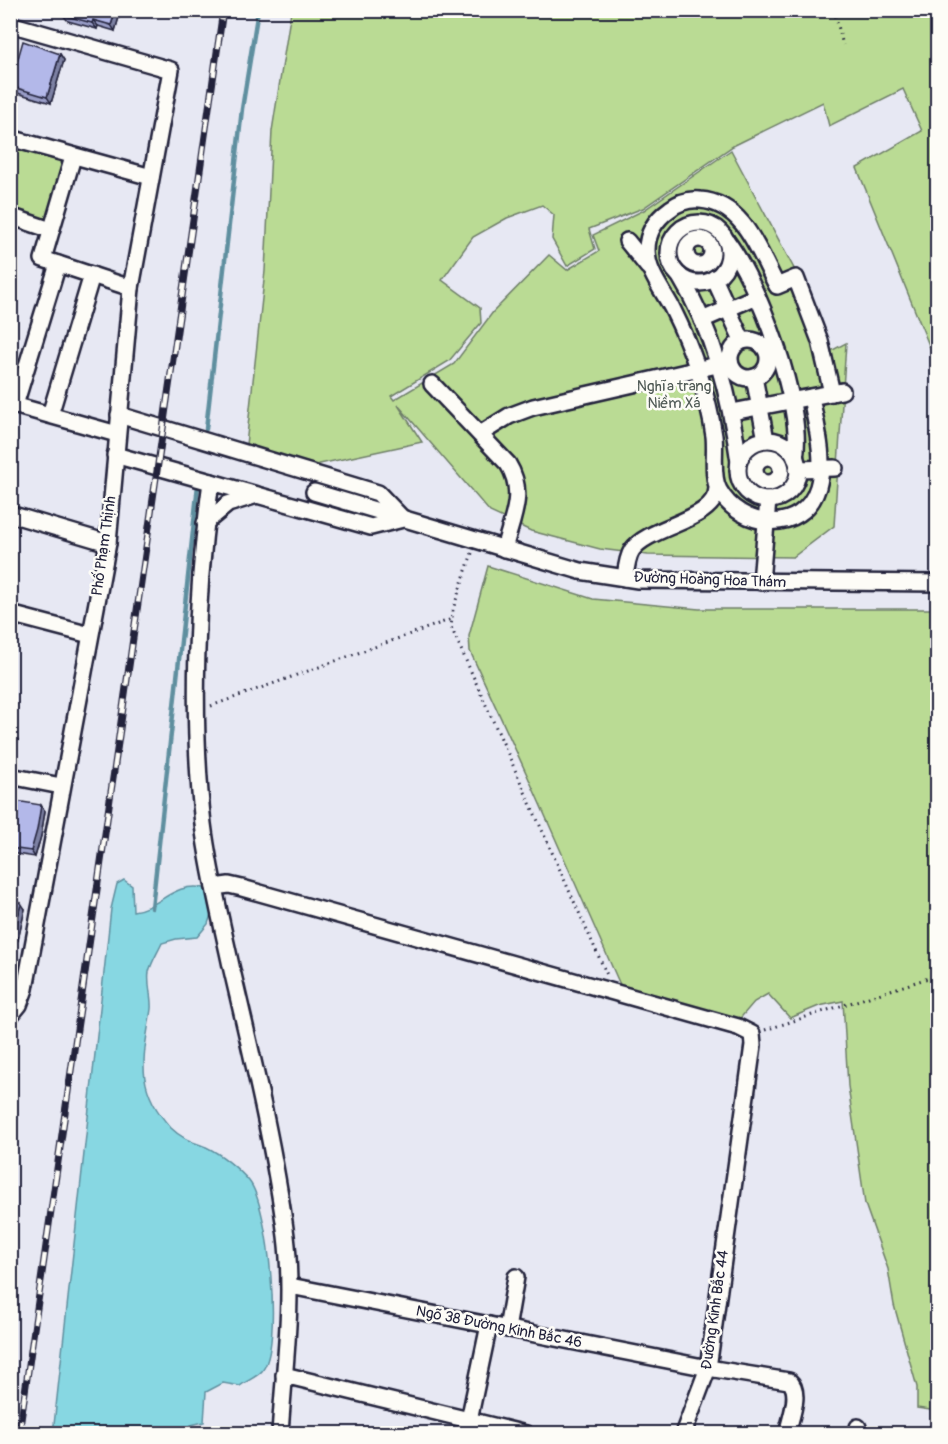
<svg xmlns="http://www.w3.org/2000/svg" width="948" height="1444" font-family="Pangolin,sans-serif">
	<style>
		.green { fill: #badb94; stroke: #6e7e68; stroke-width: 1.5 }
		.water { fill: #87d7e2; stroke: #5f8f9f; stroke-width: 1.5 }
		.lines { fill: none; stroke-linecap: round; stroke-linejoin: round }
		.stream { stroke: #5f8f9f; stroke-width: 4.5 }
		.minor-casing { stroke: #22223b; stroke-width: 20 }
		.path { stroke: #22223b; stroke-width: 3; stroke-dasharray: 1.5 4.5; stroke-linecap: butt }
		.minor { stroke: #fdfcf7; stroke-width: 15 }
		.rail-casing { stroke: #22223b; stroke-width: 7 }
		.rail { stroke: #fdfcf7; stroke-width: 4.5; stroke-dasharray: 14; stroke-linecap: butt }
		.wall { fill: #9a9ec8; stroke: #22223b; stroke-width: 1.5 }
		.shaded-wall { fill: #7d81a3; stroke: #22223b; stroke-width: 1.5 }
		.building { fill: #b3b8e9; stroke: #22223b; stroke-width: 1.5 }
		.labels { text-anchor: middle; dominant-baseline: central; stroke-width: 5; stroke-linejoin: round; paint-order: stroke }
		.park-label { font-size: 15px; fill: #505a56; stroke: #fdfcf7 }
		.street-label { font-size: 15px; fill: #22223b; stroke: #fdfcf7 }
	</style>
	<rect width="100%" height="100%" fill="#e7e8f3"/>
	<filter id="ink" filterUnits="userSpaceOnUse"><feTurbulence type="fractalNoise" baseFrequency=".0167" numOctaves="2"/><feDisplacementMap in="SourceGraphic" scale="12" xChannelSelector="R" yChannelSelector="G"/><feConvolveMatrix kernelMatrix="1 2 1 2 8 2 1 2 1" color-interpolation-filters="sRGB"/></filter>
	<g filter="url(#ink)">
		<g class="green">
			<polygon points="291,11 937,11 937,365 857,168 922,131 903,89 829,126 823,102 733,146 643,208 589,229 595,249 567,266 552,239 554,215 542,205 507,218 473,237 442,280 480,308 481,323 449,361 391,396 394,400 454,364 493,312 549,255 567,270 599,251 593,235 644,210 731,150 807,293 831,351 846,343 834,526 793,557 648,555 600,549 531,531 490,512 398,405 422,442 315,465 246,445 265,271 272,131"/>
			<polygon points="11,145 66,162 48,220 11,208"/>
			<polygon points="488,566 593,599 699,609 937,609 937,1411 917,1408 917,1387 894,1305 888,1269 865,1204 848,1086 843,1001 819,1006 790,1018 768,994 754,1002 737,1022 621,987 528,777 470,651 469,636"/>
		</g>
		<path class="water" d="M124,880L132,886L133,911C162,907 172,882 204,888L213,908L208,924L197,937L176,939L162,943C158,952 151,963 149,972C147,984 152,997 151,1009C144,1057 133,1086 171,1128C182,1139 193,1142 206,1147C221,1154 239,1169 249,1181C269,1205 283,1347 262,1371C257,1377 246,1381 240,1386L223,1383L206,1392L204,1422L191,1425L185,1433L53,1434L111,909L117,884Z"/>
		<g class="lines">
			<g class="stream">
				<polyline points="206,429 242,109 258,10"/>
				<polyline points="152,908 198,485"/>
			</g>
			<defs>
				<g id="minor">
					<polyline points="10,24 171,70 131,288 108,543 25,989 19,1005 10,1016"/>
					<polyline points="10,138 151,177"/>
					<polyline points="73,157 43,259 131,288"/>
					<polyline points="10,216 51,230"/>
					<circle cx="699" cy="253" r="30"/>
					<circle cx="699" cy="252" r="13"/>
					<path d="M726,240C758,281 805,407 795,458"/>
					<polyline points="627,241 648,267"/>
					<path d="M679,275C714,332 730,396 739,462"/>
					<polyline points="714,278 742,340"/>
					<polyline points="702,320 757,296"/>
					<circle cx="749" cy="359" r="19"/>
					<polyline points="754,377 766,440"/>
					<path d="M432,384L508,464C526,493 512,518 504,549"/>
					<path d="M811,397C816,424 826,460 818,487C803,536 740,529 719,490C711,477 716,452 714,436C711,414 705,392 698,370C691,349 682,328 672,308C662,289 647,272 647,250C647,232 656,219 670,209C679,202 689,199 700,200C744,203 759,252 777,286L796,278L820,341L832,393"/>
					<polyline points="10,404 117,434"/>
					<polyline points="15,405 58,264"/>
					<polyline points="732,412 842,391"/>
					<polyline points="50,415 92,275"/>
					<polyline points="119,415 378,493 401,517"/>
					<polyline points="480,434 509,416 533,407 730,362"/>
					<circle cx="768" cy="470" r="30"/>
					<polyline points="115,455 211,482"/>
					<circle cx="768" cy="470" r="13"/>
					<polyline points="797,469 835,468"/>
					<polyline points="314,492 580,571 638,580 938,583"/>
					<polyline points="10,514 108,543"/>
					<polyline points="205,523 228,504 257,495"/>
					<path d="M625,578C626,569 627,558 632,550C650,525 716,521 717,488"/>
					<polyline points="761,582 768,500"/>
					<polyline points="10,614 90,635"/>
					<polyline points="10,776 61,786"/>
					<polyline points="214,887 229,885 242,888 738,1027 752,1034 753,1045 708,1368 683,1434"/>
					<path d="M290,1286L708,1368L789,1381C802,1392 790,1419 787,1434"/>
					<polyline points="507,1329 516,1277"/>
					<polyline points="284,1375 526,1434"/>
					<polyline points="469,1420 489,1325"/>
					<path d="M280,1434C284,1368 294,1301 286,1236C274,1145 252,1056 231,966C221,919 209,872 203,824C191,717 196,589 211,482L371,527L403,519"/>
					<polyline points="858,1434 858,1427"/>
				</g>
			</defs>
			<use href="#minor" class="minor-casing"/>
			<g class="path">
				<polyline points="834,10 843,45"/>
				<polyline points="472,553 453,609 451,627 607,975"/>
				<polyline points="211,706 452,619"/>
				<polyline points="765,1030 938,975"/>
				<polyline points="873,1428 886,1434"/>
			</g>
			<use href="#minor" class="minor"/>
			<defs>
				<polyline id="rail" points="19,1434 223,10"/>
			</defs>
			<use href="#rail" class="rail-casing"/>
			<use href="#rail" class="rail"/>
		</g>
		<g class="wall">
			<polygon points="121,10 115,31 98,26 97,29 68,21 63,15"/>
			<polygon points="60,54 64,60 51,103 14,92 10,86"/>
			<polygon points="10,800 45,811 41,836 35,857 10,853"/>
			<polygon points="10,901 25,909 18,940 10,938"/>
		</g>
		<g class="shaded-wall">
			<polygon points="116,10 121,10 115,31 111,25"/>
			<polygon points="93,20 98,26 97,29 92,23"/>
			<polygon points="60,54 64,60 51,103 47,97"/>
			<polygon points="14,734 18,740 13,764 10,760 10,750"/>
			<polygon points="41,805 45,811 41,836 35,857 31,851"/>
			<polygon points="21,903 25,909 18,940 14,934"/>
			<polygon points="10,1118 14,1122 10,1139"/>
		</g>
		<g class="building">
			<polygon points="65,10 116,10 111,25 93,20 92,23 63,15"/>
			<polygon points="23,41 60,54 47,97 10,86"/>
			<polygon points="10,733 14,734 10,750"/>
			<polygon points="10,800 41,805 37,830 31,851 10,848"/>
			<polygon points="10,901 21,903 14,934 10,933"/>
		</g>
	</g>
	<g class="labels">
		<g class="park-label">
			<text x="674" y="386">Nghĩa trang<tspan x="674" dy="17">Niềm Xá</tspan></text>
		</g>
		<g class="street-label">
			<text transform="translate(104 546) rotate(-82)">Phố Phạm Thịnh</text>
			<text transform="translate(710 580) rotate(2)">Đường Hoàng Hoa Thám</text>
			<text transform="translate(715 1310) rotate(-82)">Đường Kinh Bắc 44</text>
			<text transform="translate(499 1327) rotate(11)">Ngõ 38 Đường Kinh Bắc 46</text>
		</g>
	</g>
	<rect width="948" height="1444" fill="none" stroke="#fdfcf7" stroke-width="36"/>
	<rect x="18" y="18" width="912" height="1408" fill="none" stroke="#22223b" stroke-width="2" filter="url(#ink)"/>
</svg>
